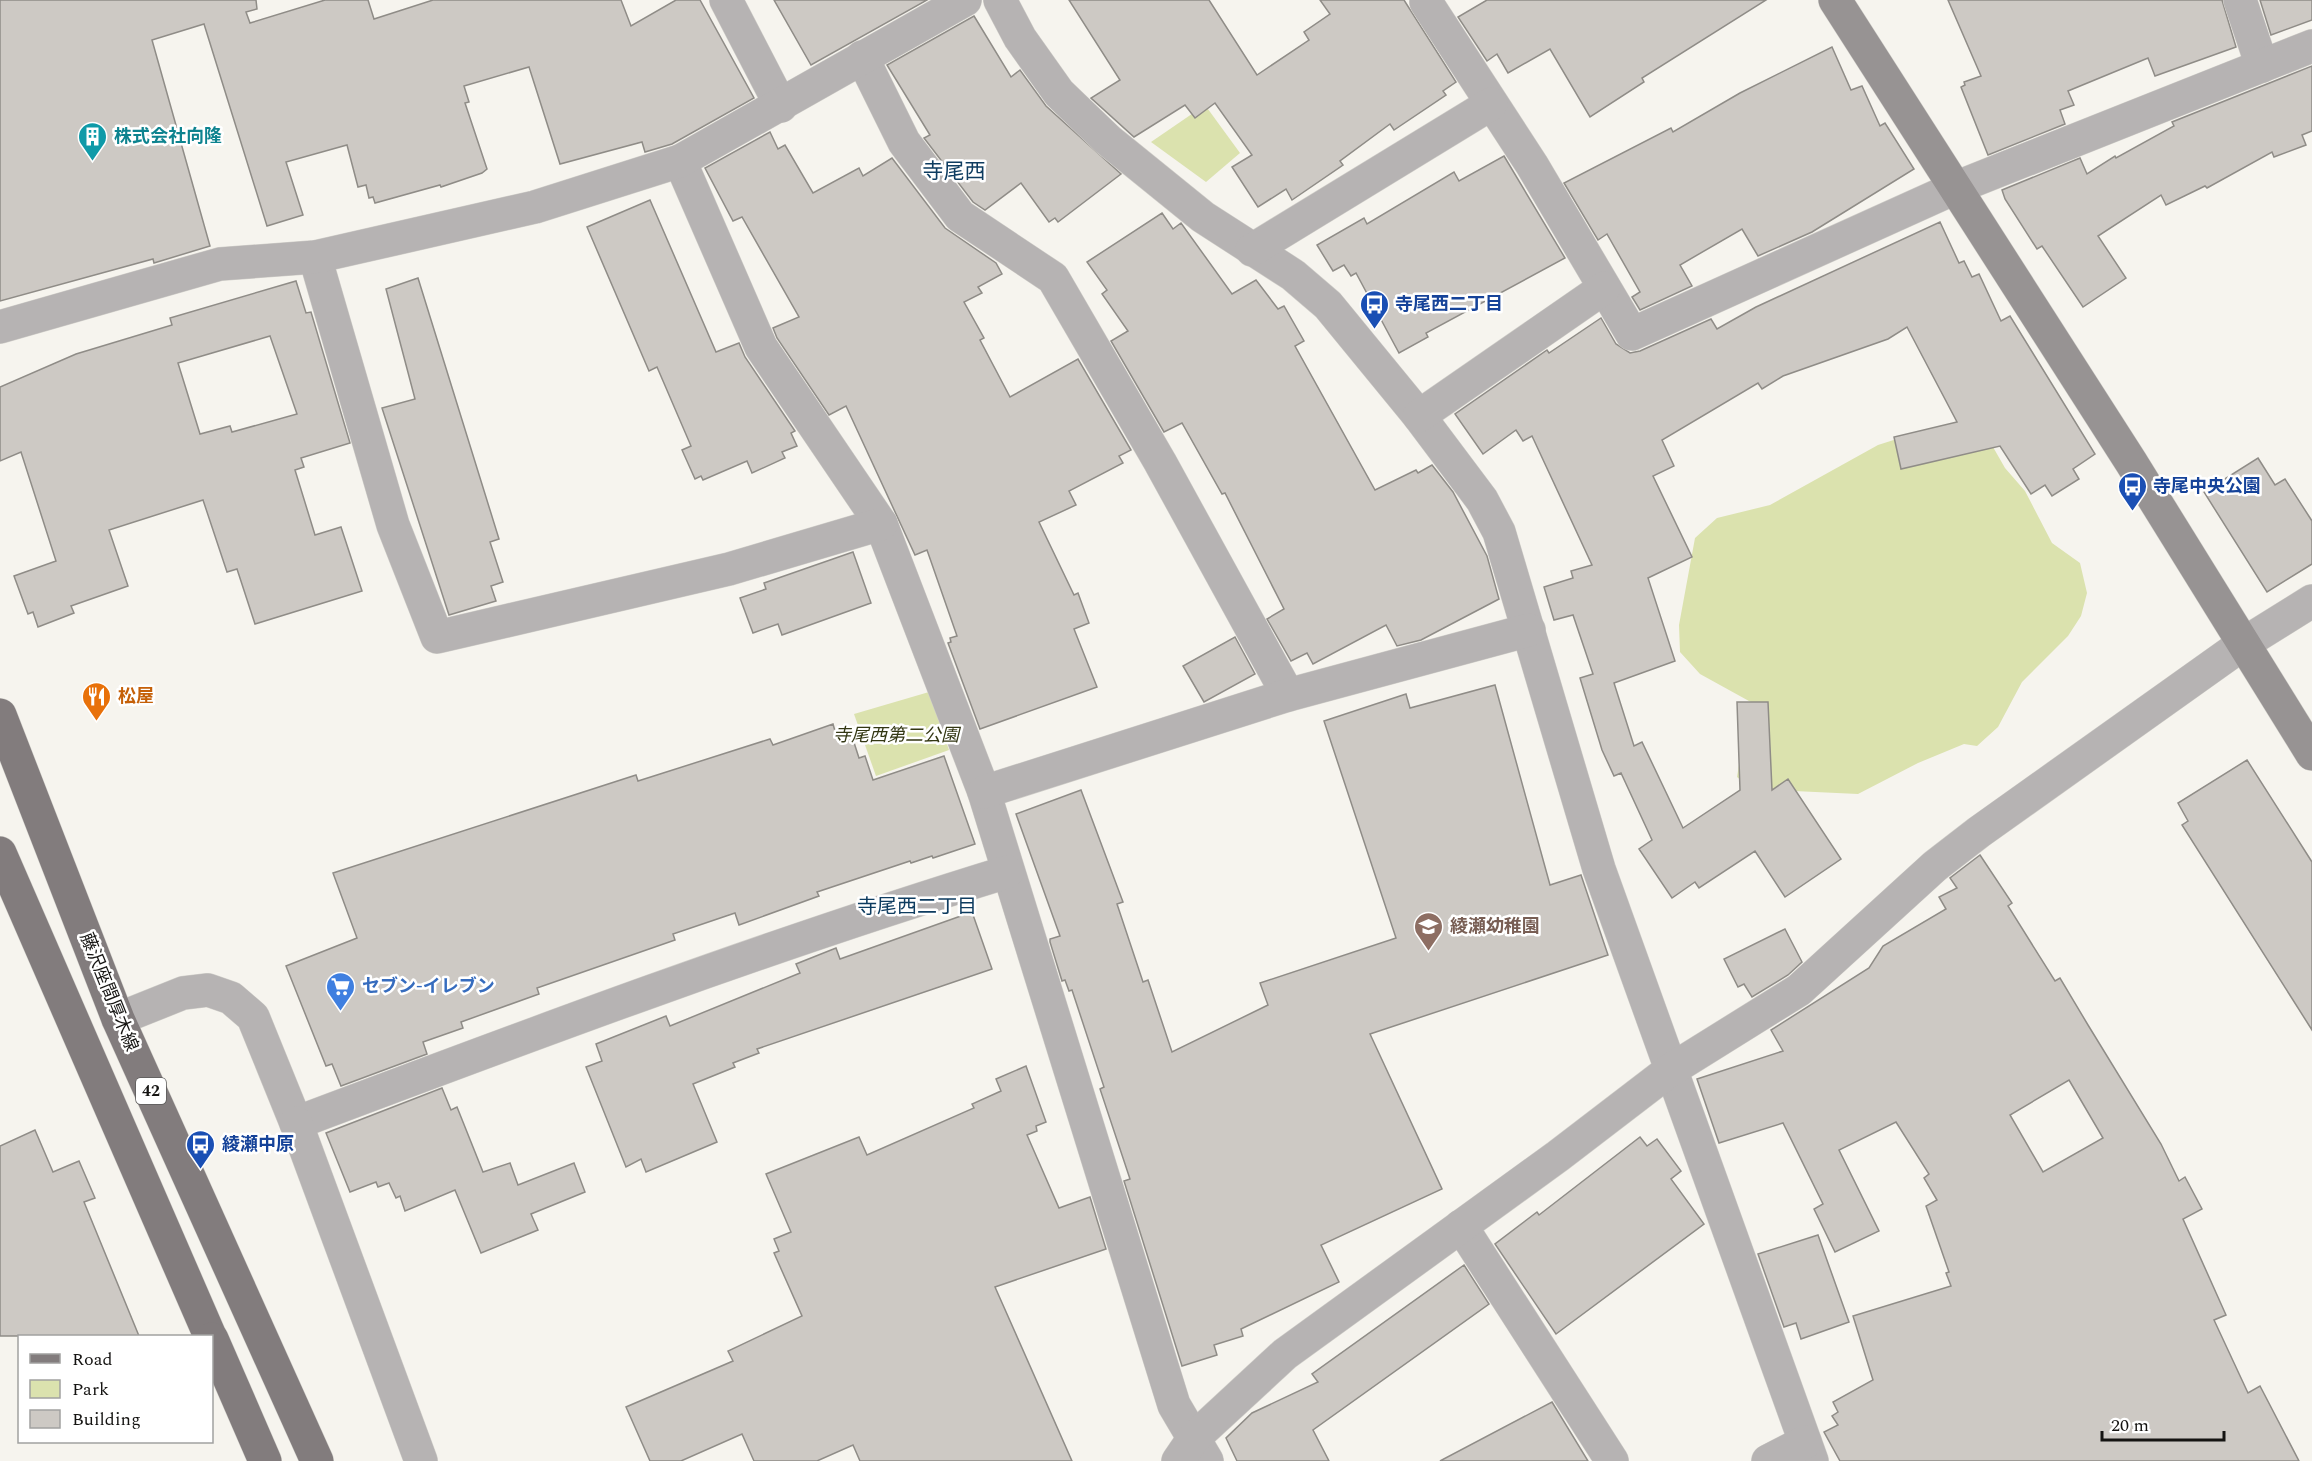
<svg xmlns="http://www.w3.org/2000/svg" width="2312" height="1461" font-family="Spectral,'Noto Sans JP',serif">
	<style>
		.green { fill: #dbe2ae }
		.building { fill: #cdc9c4; stroke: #8f8c87; stroke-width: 1.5; fill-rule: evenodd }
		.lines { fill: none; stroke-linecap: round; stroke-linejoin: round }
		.street-casing { stroke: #d2d0cb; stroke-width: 34 }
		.secondary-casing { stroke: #d2d0cb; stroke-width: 34 }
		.primary-casing { stroke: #d2d0cb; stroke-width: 34 }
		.street { stroke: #b6b3b3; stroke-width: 33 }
		.secondary { stroke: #979393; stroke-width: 33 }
		.primary { stroke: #827c7d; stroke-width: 33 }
		.labels { text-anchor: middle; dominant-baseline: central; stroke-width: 5; stroke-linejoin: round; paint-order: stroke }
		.shield { fill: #fff; stroke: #5b5a59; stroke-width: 1.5 }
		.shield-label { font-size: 16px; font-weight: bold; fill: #151412 }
		.culture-label { font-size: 18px; font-weight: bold; fill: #0d838f; stroke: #fff; text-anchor: start }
		.transit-label { font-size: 18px; font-weight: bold; fill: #164399; stroke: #fff; text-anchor: start }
		.food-label { font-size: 18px; font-weight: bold; fill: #c56008; stroke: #fff; text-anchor: start }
		.park-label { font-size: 18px; font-style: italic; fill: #333713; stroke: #fff }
		.education-label { font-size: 18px; font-weight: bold; fill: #785e54; stroke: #fff; text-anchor: start }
		.shop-label { font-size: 18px; font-weight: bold; fill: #366cbe; stroke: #fff; text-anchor: start }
		.street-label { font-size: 18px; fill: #151412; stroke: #fff }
		.neighbourhood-label { font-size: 20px; fill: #0e3c60; stroke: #fff }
		.quarter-label { font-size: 21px; fill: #0e3c60; stroke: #fff }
	</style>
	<rect width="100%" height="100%" fill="#f6f4ee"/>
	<g class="green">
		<polygon points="1205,105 1240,153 1206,182 1151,142"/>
		<polygon points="1925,430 1989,440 2005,468 2025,491 2052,543 2080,563 2087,593 2081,616 2068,636 2022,682 1998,727 1977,746 1964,744 1918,763 1858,794 1752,789 1737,777 1740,759 1758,706 1700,674 1680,652 1679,625 1695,538 1717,518 1770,505 1878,445"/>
		<polygon points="929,692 949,750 876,776 854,714"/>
	</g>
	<g class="building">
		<polygon points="0,0 256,0 257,9 246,12 250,23 325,0 368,0 374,19 433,0 621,0 631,26 676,0 700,0 754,98 672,144 645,152 642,142 560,164 529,67 464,86 469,102 465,103 487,169 482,173 441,187 440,185 375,203 373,197 369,198 366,185 358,187 347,145 286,162 303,215 267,226 204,24 152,40 210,246 154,263 153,259 0,301"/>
		<polygon points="774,0 927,0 811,65"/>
		<polygon points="1069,0 1209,0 1257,75 1309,40 1304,32 1330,14 1320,0 1404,0 1456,82 1443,91 1446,95 1394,130 1390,124 1340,161 1343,165 1292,200 1286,189 1258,207 1232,167 1252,155 1215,103 1195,118 1185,105 1134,137 1091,98 1120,80"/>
		<polygon points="1487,0 1766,0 1642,78 1644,82 1590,117 1550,49 1508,73 1497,54 1487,61 1458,17"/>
		<polygon points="1948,0 2222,0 2236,47 2155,76 2148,58 2068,91 2074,105 2060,110 2065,124 1988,155 1961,87 1965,85 1964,82 1981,76"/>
		<polygon points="2260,0 2312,0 2312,20 2271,35"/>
		<polygon points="974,16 1011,77 1020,70 1046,106 1121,174 1058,222 1055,218 1049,222 1021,183 985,210 973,202 924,138 930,135 887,65"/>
		<polygon points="1832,47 1851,90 1862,86 1880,126 1885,123 1914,169 1812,232 1758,256 1742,229 1680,265 1692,286 1640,310 1632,297 1640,292 1607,234 1598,240 1564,183 1671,128 1673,132 1740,93"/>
		<polygon points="2312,66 2312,131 2302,135 2306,145 2274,157 2272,152 2207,188 2205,186 2166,205 2161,195 2098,236 2126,278 2083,307 2042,246 2037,249 2005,199 2002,190 2080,158 2087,174 2115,156 2116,158 2174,126 2172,122"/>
		<polygon points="770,132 778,149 785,145 813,193 859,168 863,176 892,158 945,228 996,263 1002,274 978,287 982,293 964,302 984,338 980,340 1010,397 1078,359 1131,450 1119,456 1123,463 1069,491 1076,505 1039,522 1074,595 1078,593 1089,623 1074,629 1097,687 980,729 948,643 951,642 950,638 957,636 927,550 915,555 846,406 829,415 777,338 773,328 799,317 742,217 733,221 705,168"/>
		<polygon points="1504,156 1565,258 1426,333 1428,337 1399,353 1356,273 1351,276 1344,265 1333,271 1317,245 1364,218 1367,224 1454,172 1459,181"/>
		<polygon points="650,200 716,352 739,343 745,357 795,431 791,433 797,446 782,452 785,458 752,473 747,461 703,480 701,476 695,479 682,450 691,446 657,367 649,371 587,227"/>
		<polygon points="1162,213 1173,229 1181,223 1232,294 1256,280 1278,309 1284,306 1304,341 1295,346 1375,490 1416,470 1418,473 1432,465 1453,492 1487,556 1499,599 1421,640 1397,646 1386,625 1313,664 1307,653 1291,661 1267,619 1284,609 1225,493 1222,494 1182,423 1164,432 1111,341 1128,331 1102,294 1107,290 1087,262"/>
		<polygon points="1940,222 1959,263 1964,261 1972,277 1979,274 2001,321 2010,316 2095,454 2073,469 2079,479 2052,496 2045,485 2031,494 2000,446 1901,469 1894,437 1957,422 1907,327 1888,339 1783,376 1762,389 1758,383 1662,440 1674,466 1653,476 1692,557 1648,578 1675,661 1614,683 1634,746 1642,742 1683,828 1740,790 1737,702 1768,702 1772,790 1788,779 1841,859 1785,897 1755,851 1699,888 1695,882 1672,898 1639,849 1652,840 1621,773 1614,776 1602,750 1580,678 1593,674 1573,615 1554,620 1544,587 1573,578 1571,571 1592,565 1532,436 1523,441 1516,430 1483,454 1455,414 1547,350 1549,353 1601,318 1616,344 1630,353 1640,351 1711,319 1717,329 1756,307"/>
		<polygon points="418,278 499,539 490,542 503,582 491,586 496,601 449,615 382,408 415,399 386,289"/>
		<path d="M296,281L306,313L311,312L350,443L301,458L304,467L295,470L315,535L341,527L362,591L255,624L237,569L227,572L203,500L109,530L128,586L71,606L74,613L38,627L33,612L28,614L14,576L56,561L21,452L0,461V387L76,354L172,325L170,318ZM270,336L297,414L232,432L230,426L200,434L178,363Z"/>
		<polygon points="2258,458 2275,485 2285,479 2312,521 2312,564 2267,592 2204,492"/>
		<polygon points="853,552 871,603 782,635 778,624 753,633 740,598 766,589 764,583"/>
		<polygon points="1235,637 1255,674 1204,702 1183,666"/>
		<polygon points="1495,685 1550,885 1581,875 1608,955 1370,1034 1442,1189 1321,1245 1339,1282 1241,1329 1243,1336 1214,1345 1217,1355 1182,1366 1124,1181 1130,1179 1100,1089 1104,1087 1072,990 1069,991 1065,980 1062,981 1050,942 1050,939 1060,936 1016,814 1081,790 1123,902 1117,904 1143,982 1148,980 1172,1052 1268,1005 1260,983 1396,938 1324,721 1406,694 1410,708"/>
		<polygon points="833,724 835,731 849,727 859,758 865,756 873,780 944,756 975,844 933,858 932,856 911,863 910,861 817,892 819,896 739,925 735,913 673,934 675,940 537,988 539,994 461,1022 463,1028 423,1042 427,1054 341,1086 332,1064 326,1066 286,966 357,938 333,873 636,775 638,781 770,739 773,745"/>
		<polygon points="2247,760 2312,862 2312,1030 2182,825 2188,821 2178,803"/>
		<path d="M1980,855L2012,903L2008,906L2055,981L2060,978L2088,1025L2161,1144L2179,1181L2185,1177L2202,1209L2183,1219L2226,1315L2214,1320L2248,1393L2260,1386L2299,1461H1840L1824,1432L1838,1425L1832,1416L1838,1412L1833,1402L1873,1380L1853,1316L1951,1286L1946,1273L1949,1272L1926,1206L1937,1200L1924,1178L1929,1174L1896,1122L1839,1150L1879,1231L1835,1252L1814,1209L1823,1204L1783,1123L1719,1143L1697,1079L1783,1051L1771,1030L1869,968L1883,946L1946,909L1939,897L1957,888L1950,878ZM2069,1080L2103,1138L2043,1172L2010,1115Z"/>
		<polygon points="972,912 992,969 757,1049 759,1053 733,1063 735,1067 693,1084 717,1142 646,1172 641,1159 626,1167 586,1067 602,1061 596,1044 666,1016 670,1026 800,973 796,964 836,948 840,959"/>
		<polygon points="1785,929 1802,962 1788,975 1752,997 1744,984 1738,987 1724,959"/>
		<polygon points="1026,1066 1046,1122 1036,1126 1037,1131 1027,1135 1059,1208 1090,1197 1106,1249 995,1287 1072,1461 860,1461 853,1445 817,1461 754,1461 742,1434 681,1461 650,1461 626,1407 733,1361 728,1351 802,1316 774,1253 779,1251 774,1239 791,1232 766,1174 859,1137 867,1155 974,1108 972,1104 1001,1091 996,1079"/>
		<polygon points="442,1088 451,1110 457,1107 483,1172 510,1163 518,1185 574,1163 585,1192 531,1214 538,1230 481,1253 455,1190 405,1211 400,1196 396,1198 389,1183 378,1187 376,1182 350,1192 326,1133"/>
		<polygon points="35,1130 53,1172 79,1161 95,1198 84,1202 139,1336 0,1336 0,1146"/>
		<polygon points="1640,1137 1647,1146 1657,1139 1681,1171 1671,1179 1704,1224 1556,1334 1495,1244 1537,1212 1539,1215"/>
		<polygon points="1818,1235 1849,1322 1801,1339 1796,1323 1784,1327 1758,1254"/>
		<polygon points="1464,1265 1489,1304 1313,1430 1329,1461 1237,1461 1226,1438 1252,1413 1318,1382 1312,1374"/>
		<polygon points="1552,1402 1588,1461 1440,1461"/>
	</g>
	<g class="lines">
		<defs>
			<g id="street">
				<polyline points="726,0 781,106"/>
				<polyline points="1000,0 1020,38 1059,93 1108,140 1203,217 1293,275 1328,305 1419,416 1482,500 1499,532 1599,869 1812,1461"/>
				<polyline points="2240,0 2262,66"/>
				<polyline points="1426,2 1532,165 1632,334 1955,188 2312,46"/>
				<polyline points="862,57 904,142 960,216 1053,278 1160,462 1288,695"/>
				<polyline points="680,161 761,347 881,524 984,792 1174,1405 1207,1461"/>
				<polyline points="1252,250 1491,104"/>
				<polyline points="315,257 393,525 437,637 729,569 881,524"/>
				<polyline points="0,327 220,264 315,257 535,207 680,161 965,0"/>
				<polyline points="1419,416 1604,288"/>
				<polyline points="984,792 1288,695 1529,630"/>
				<path d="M118,1019L183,993L208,990L231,998L253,1017L296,1123C532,1034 766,946 1007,872"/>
				<polyline points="296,1123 421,1461"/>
				<polyline points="1461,1226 1612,1461"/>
				<polyline points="1178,1461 1193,1439 1285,1354 1558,1156 1669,1071 1799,990 1935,866 1979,832 2243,644 2312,601"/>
				<polyline points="1768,1461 1805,1442"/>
			</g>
			<polyline id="secondary" points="1835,0 2131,462 2312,754"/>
			<g id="primary">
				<polyline points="0,715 118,1019 317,1461"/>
				<polyline points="0,853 210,1336"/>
				<polyline points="212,1339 265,1461"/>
			</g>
		</defs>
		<use href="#street" class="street-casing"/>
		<use href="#secondary" class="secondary-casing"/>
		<use href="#primary" class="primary-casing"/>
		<use href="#street" class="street"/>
		<use href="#secondary" class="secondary"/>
		<use href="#primary" class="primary"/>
	</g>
	<defs>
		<symbol id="building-pin" viewBox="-11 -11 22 30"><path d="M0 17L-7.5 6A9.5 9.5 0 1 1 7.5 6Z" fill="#0f9aa8" stroke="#fff"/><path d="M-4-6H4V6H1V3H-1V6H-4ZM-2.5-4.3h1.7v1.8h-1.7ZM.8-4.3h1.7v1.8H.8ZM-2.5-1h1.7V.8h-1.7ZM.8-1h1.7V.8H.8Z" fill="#fff"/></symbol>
		<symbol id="bus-pin" viewBox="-11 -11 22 30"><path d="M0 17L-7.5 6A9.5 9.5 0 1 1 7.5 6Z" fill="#1a4fb4" stroke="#fff"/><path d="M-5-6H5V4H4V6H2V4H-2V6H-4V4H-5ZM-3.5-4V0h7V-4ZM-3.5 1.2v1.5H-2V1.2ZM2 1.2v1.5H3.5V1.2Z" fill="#fff"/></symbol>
		<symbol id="restaurant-pin" viewBox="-11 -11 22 30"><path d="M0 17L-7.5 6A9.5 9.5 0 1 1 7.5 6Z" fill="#e8710a" stroke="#fff"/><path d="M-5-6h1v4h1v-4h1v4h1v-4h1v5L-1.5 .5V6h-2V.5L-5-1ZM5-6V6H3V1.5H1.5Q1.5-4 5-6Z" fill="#fff"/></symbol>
		<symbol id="school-pin" viewBox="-11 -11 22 30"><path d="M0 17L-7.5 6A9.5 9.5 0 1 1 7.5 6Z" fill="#8d6e63" stroke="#fff"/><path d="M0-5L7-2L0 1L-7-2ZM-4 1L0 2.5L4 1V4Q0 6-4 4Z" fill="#fff"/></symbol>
		<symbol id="supermarket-pin" viewBox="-11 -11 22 30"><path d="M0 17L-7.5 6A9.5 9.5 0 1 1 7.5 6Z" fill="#3f7fe0" stroke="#fff"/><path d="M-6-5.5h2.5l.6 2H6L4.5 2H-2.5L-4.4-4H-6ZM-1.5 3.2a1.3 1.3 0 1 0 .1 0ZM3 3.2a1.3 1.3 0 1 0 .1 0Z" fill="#fff"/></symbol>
	</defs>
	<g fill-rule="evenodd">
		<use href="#building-pin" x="76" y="120" width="33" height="45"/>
		<use href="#bus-pin" x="1358" y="288" width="33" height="45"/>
		<use href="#bus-pin" x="2116" y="470" width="33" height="45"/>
		<use href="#restaurant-pin" x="80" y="680" width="33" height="45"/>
		<use href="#school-pin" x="1412" y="910" width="33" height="45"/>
		<use href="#supermarket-pin" x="324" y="970" width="33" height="45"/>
		<use href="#bus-pin" x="184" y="1128" width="33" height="45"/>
	</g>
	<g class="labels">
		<rect class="shield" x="136" y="1078" width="30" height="26" rx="4.5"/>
		<g class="shield-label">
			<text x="151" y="1091">42</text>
		</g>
		<g class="culture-label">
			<text x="114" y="136">株式会社向隆</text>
		</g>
		<g class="transit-label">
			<text x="1395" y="304">寺尾西二丁目</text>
			<text x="2153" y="486">寺尾中央公園</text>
			<text x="222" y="1144">綾瀬中原</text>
		</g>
		<g class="food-label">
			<text x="118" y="696">松屋</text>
		</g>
		<g class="park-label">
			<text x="896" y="735">寺尾西第二公園</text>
		</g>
		<g class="education-label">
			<text x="1450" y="926">綾瀬幼稚園</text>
		</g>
		<g class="shop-label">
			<text x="362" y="986">セブン-イレブン</text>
		</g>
		<g class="street-label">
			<text transform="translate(109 992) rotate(68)">藤沢座間厚木線</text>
		</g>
		<g class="neighbourhood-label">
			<text x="917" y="907">寺尾西二丁目</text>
		</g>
		<g class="quarter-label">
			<text x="954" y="172">寺尾西</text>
		</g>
	</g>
	<rect x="18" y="1335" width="195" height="108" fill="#ffffff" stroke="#a1a1a0" stroke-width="1.5"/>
	<rect x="30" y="1354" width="30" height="9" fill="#827c7d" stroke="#a1a1a0" stroke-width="1.5"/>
	<text x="72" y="1365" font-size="18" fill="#151412">Road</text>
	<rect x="30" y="1380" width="30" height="18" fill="#dbe2ae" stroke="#a1a1a0" stroke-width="1.5"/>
	<text x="72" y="1395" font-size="18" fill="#151412">Park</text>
	<rect x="30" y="1410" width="30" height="18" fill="#cdc9c4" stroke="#a1a1a0" stroke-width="1.5"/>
	<text x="72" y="1425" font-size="18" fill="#151412">Building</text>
	<path d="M2102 1431v9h122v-9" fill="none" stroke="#151412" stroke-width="3"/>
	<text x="2111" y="1431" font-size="18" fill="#151412" stroke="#ffffff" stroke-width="4.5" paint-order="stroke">20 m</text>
</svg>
